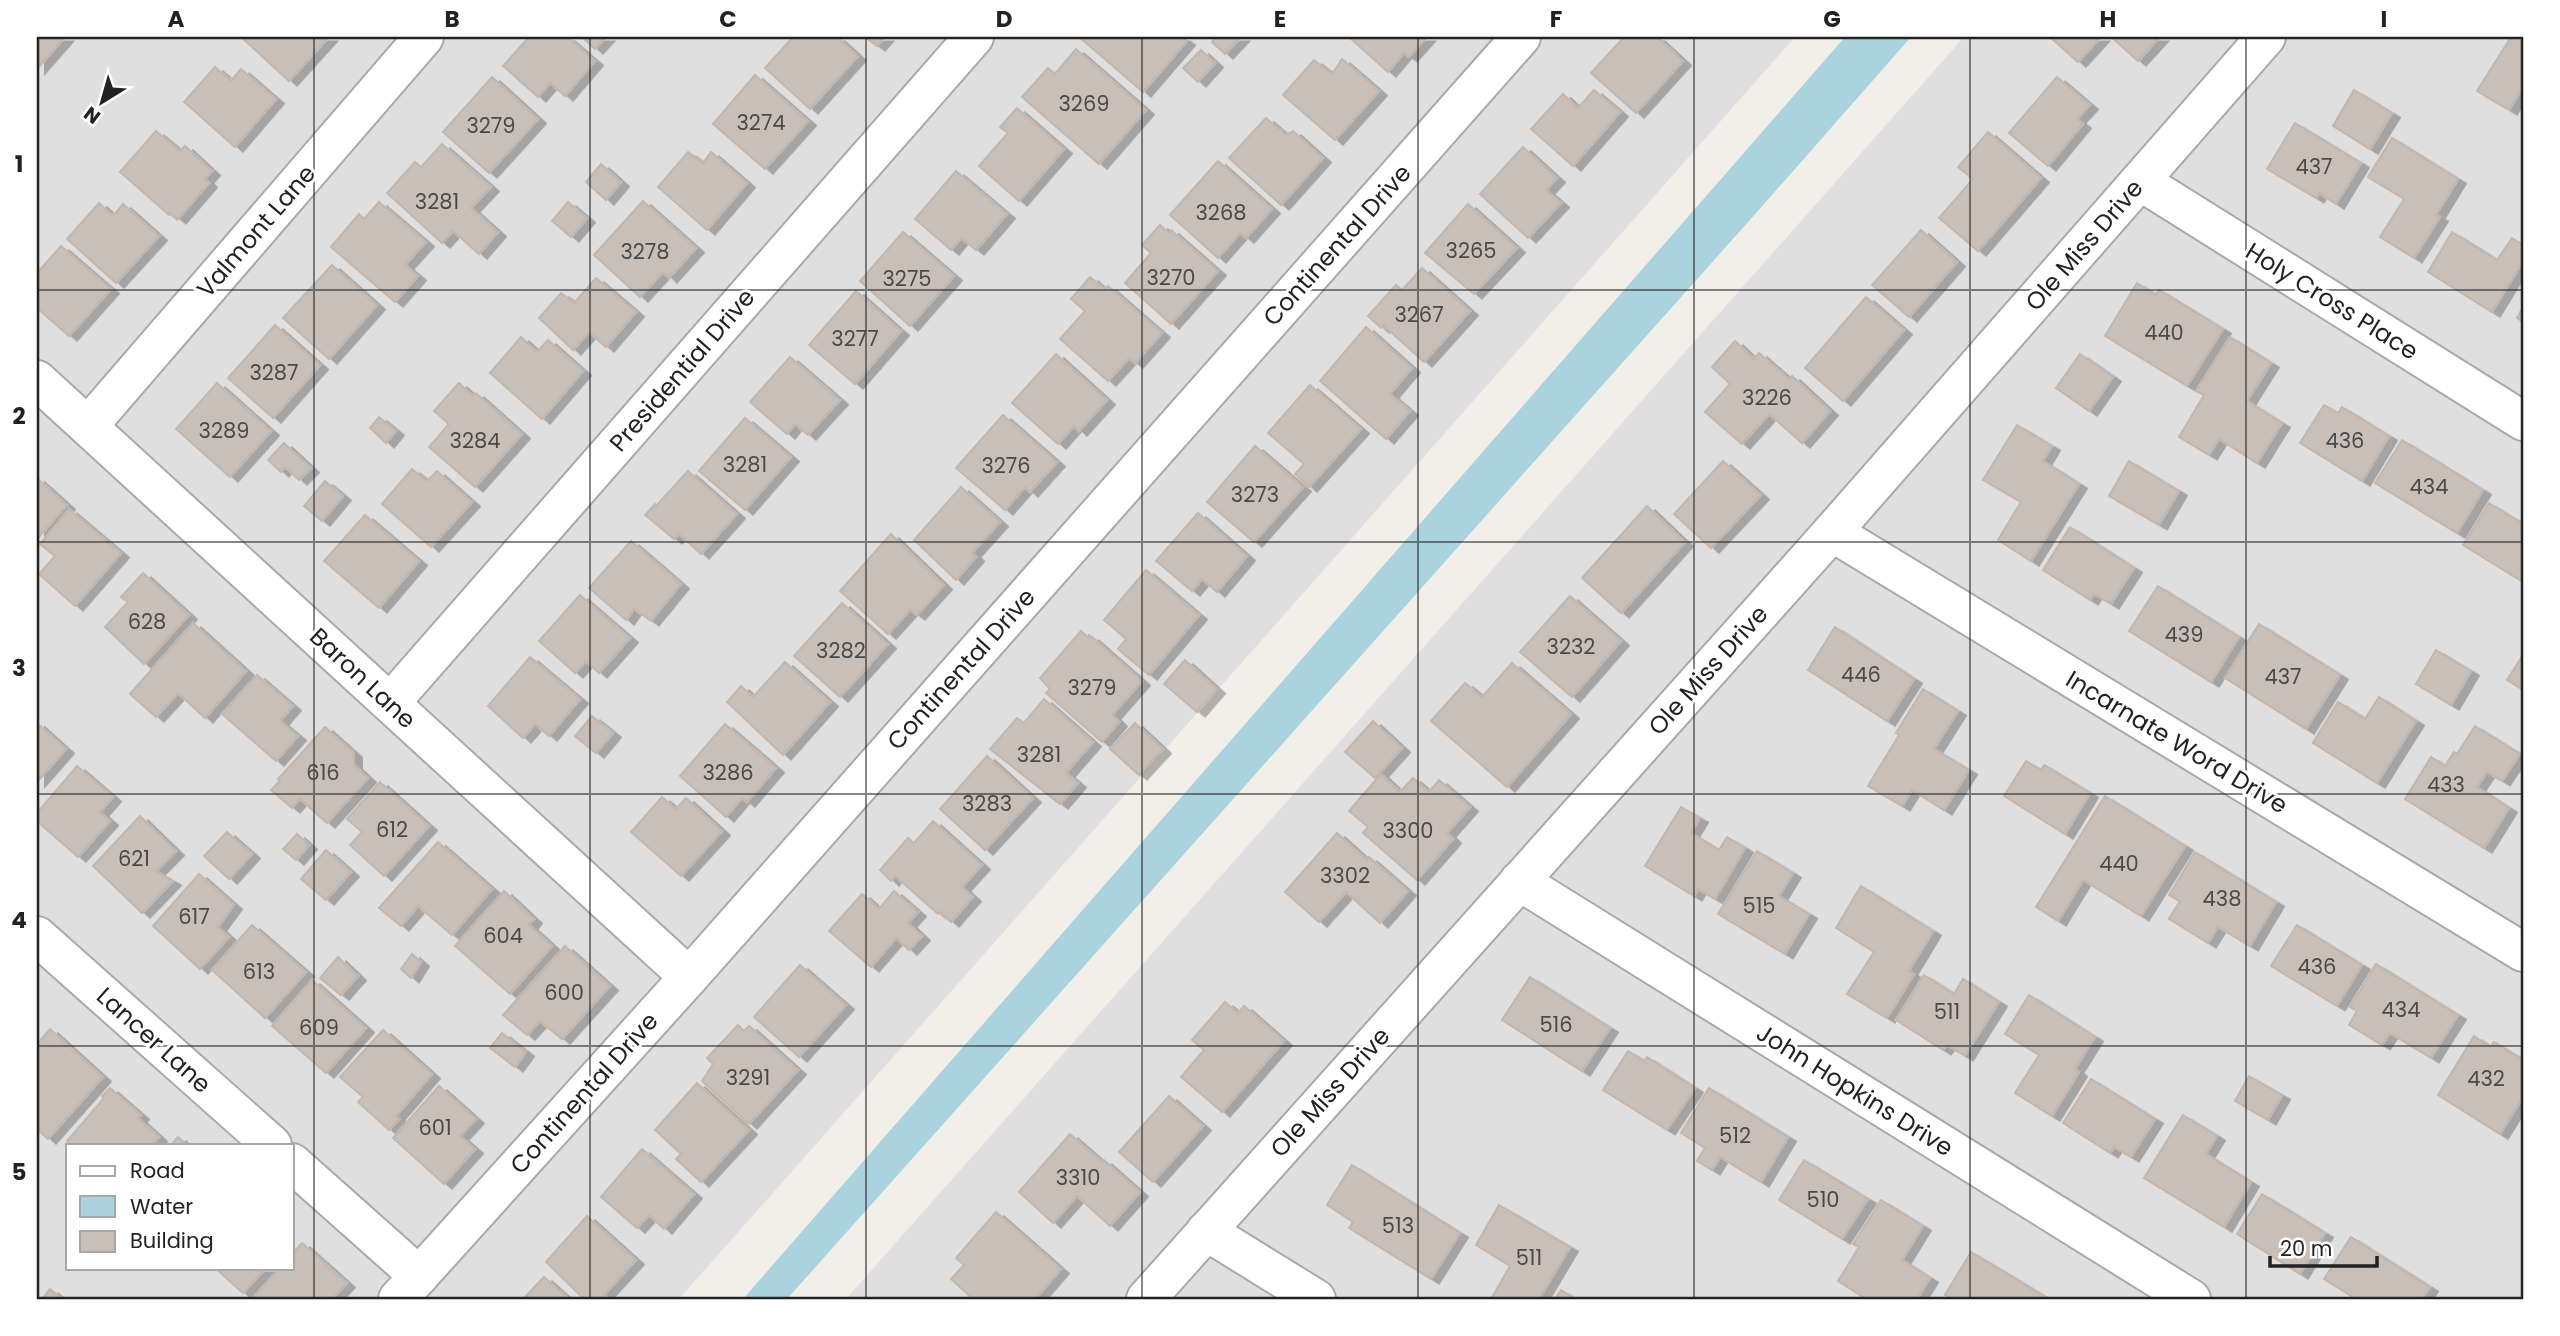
<svg xmlns="http://www.w3.org/2000/svg" width="2560" height="1336" font-family="Poppins,sans-serif">
	<style>
		.residential { fill: #e0dfdf; fill-rule: evenodd }
		.water { fill: #aad3df }
		.building { fill: #c7bfb8; stroke: #c4b6ab; stroke-width: 2; filter: url(#shadow) }
		.lines { fill: none; stroke-linecap: round; stroke-linejoin: round }
		.minor-casing { stroke: #a9a9a9; stroke-width: 42 }
		.minor { stroke: #fff; stroke-width: 38 }
		.grid { fill: none; stroke: #222; stroke-width: 2; stroke-opacity: 0.55 }
		.labels { text-anchor: middle; dominant-baseline: central; stroke-width: 6; stroke-linejoin: round; paint-order: stroke }
		.number-label { font-size: 21px; fill: #4b4948 }
		.street-label { font-size: 24px; fill: #222; stroke: #fff }
		.neatline { fill: none; stroke: #222; stroke-width: 2.5 }
		.grid-label { font-size: 23px; text-anchor: middle; font-weight: bold; fill: #222 }
	</style>
	<defs>
		<filter id="shadow"><feDropShadow dx="8" dy="4.5" stdDeviation="0" flood-color="#0004"/></filter>
	</defs>
	<rect width="100%" height="100%" fill="#f2efe9"/>
	<g class="residential">
		<path d="M37,37H1795L679,1299H37ZM68,1145H292V1268H68Z"/>
		<polygon points="1964,37 2523,37 2523,1299 846,1299"/>
	</g>
	<polygon class="water" points="1845,37 1911,37 1757,212 787,1299 743,1299"/>
	<g class="building">
		<polygon points="37,37 65,37 37,69"/>
		<polygon points="241,37 329,37 289,81"/>
		<polygon points="529,37 567,37 595,61 565,96 550,83 538,97 503,66"/>
		<polygon points="582,37 606,37 595,49"/>
		<polygon points="793,37 837,37 858,56 810,109 765,68"/>
		<polygon points="865,37 885,37 877,46"/>
		<polygon points="1079,37 1182,37 1187,41 1143,92"/>
		<polygon points="1216,37 1241,37 1225,54 1212,42"/>
		<polygon points="1349,37 1427,37 1409,57 1404,53 1388,72"/>
		<polygon points="1624,37 1657,37 1683,61 1636,113 1591,73"/>
		<polygon points="2050,37 2101,37 2078,62"/>
		<polygon points="2111,37 2160,37 2138,61"/>
		<polygon points="2511,37 2523,37 2523,87 2509,110 2477,91"/>
		<polygon points="1076,49 1146,110 1099,164 1022,97 1048,68 1055,74"/>
		<polygon points="1201,50 1215,63 1198,82 1183,68"/>
		<polygon points="1342,59 1379,91 1335,140 1283,95 1314,60 1332,74"/>
		<polygon points="215,67 231,81 241,69 276,99 235,147 184,102"/>
		<polygon points="755,75 808,121 765,169 713,124"/>
		<polygon points="492,77 538,119 489,173 443,132"/>
		<polygon points="2057,77 2090,105 2077,119 2083,124 2048,166 2009,133"/>
		<polygon points="1594,90 1620,112 1573,166 1531,129 1563,94 1578,108"/>
		<polygon points="2354,90 2392,113 2370,149 2333,126"/>
		<polygon points="1017,108 1064,149 1019,201 979,166 1008,133 1000,127"/>
		<polygon points="1266,118 1286,135 1293,131 1323,158 1281,205 1229,158"/>
		<polygon points="2295,123 2361,163 2336,204 2319,193 2316,198 2267,169"/>
		<polygon points="156,131 180,151 185,146 212,171 205,179 209,183 178,219 170,213 169,215 120,172"/>
		<polygon points="1988,132 2041,178 1978,251 1939,218 1973,179 1958,167"/>
		<polygon points="2392,138 2458,179 2436,215 2440,217 2414,258 2380,237 2404,199 2368,177"/>
		<polygon points="442,144 491,187 471,208 498,232 479,254 453,231 442,243 387,193 415,162 421,167"/>
		<polygon points="1523,147 1557,178 1546,190 1561,203 1528,238 1480,194"/>
		<polygon points="688,152 703,163 711,152 747,183 707,230 658,187"/>
		<polygon points="1218,161 1272,209 1246,238 1240,233 1218,258 1170,215"/>
		<polygon points="601,164 621,182 606,200 586,182"/>
		<polygon points="956,171 1007,214 976,250 961,238 951,250 915,219"/>
		<polygon points="643,201 696,248 669,278 663,272 640,297 594,255"/>
		<polygon points="379,202 426,242 405,265 418,276 395,302 331,247 359,214 364,219"/>
		<polygon points="568,202 587,218 571,237 552,221"/>
		<polygon points="99,203 113,216 123,204 159,236 116,283 67,239"/>
		<polygon points="1468,204 1517,248 1474,294 1425,253"/>
		<polygon points="1160,225 1169,233 1171,230 1218,271 1171,324 1125,283 1151,253 1142,245"/>
		<polygon points="1921,230 1957,262 1909,317 1872,285"/>
		<polygon points="903,232 954,276 910,326 860,281"/>
		<polygon points="2452,232 2497,260 2512,238 2523,245 2523,261 2492,312 2428,272"/>
		<polygon points="61,246 111,289 69,336 37,308 37,273"/>
		<polygon points="332,265 377,305 329,359 283,318"/>
		<polygon points="1422,268 1470,311 1424,362 1383,325 1381,328 1368,316 1396,285 1402,290"/>
		<polygon points="1090,277 1104,289 1108,286 1162,333 1135,363 1129,358 1108,381 1060,339 1085,311 1071,299"/>
		<polygon points="596,278 636,312 606,347 589,332 573,350 539,318 561,293 574,303"/>
		<polygon points="2137,283 2156,295 2159,290 2223,329 2187,386 2105,336"/>
		<polygon points="856,291 901,331 855,384 809,345"/>
		<polygon points="1866,297 1904,330 1843,401 1805,368"/>
		<polygon points="2523,307 2523,322 2517,318"/>
		<polygon points="275,325 320,365 273,418 228,378"/>
		<polygon points="1366,327 1412,368 1390,394 1410,411 1386,439 1320,381"/>
		<polygon points="521,337 537,352 548,340 583,371 542,419 490,373"/>
		<polygon points="2230,337 2271,363 2247,401 2282,423 2257,463 2219,439 2209,455 2179,437 2204,395 2196,391"/>
		<polygon points="1735,341 1754,359 1759,353 1789,379 1792,376 1830,411 1802,443 1769,414 1742,444 1705,412 1730,384 1712,367"/>
		<polygon points="1056,354 1107,400 1079,431 1074,426 1058,444 1012,403"/>
		<polygon points="2080,354 2113,377 2089,411 2056,388"/>
		<polygon points="790,357 840,400 808,435 795,424 787,434 750,402"/>
		<polygon points="217,383 271,431 230,477 176,429"/>
		<polygon points="459,383 473,396 476,393 522,434 475,487 429,447 449,424 434,411"/>
		<polygon points="1310,385 1361,429 1309,487 1295,474 1304,464 1268,433"/>
		<polygon points="2324,405 2338,413 2342,407 2389,436 2362,481 2300,443"/>
		<polygon points="1003,415 1057,462 1030,492 1025,487 1005,510 956,468"/>
		<polygon points="379,417 396,431 386,443 370,428"/>
		<polygon points="745,418 791,457 745,510 699,471"/>
		<polygon points="2017,425 2052,446 2043,461 2079,484 2031,561 1998,540 2021,502 1983,480"/>
		<polygon points="2402,440 2483,490 2457,533 2375,483"/>
		<polygon points="284,443 311,468 299,480 285,467 281,472 268,460"/>
		<polygon points="1255,446 1303,487 1254,542 1207,502"/>
		<polygon points="1723,461 1761,495 1711,548 1674,514"/>
		<polygon points="2129,461 2179,491 2159,525 2109,496"/>
		<polygon points="412,469 427,481 437,471 472,502 431,547 382,504"/>
		<polygon points="688,471 737,514 701,554 679,534 674,539 645,515 655,504 656,506"/>
		<polygon points="37,478 67,505 37,539"/>
		<polygon points="325,481 343,496 322,521 304,506"/>
		<polygon points="961,487 1000,522 972,553 976,557 956,580 914,540"/>
		<polygon points="2489,503 2523,524 2523,582 2463,545"/>
		<polygon points="1647,506 1685,542 1621,613 1582,578"/>
		<polygon points="69,509 121,553 75,606 39,574 55,556 40,544"/>
		<polygon points="1198,513 1247,556 1217,592 1202,579 1192,591 1156,561"/>
		<polygon points="365,515 419,561 379,608 324,561"/>
		<polygon points="2070,527 2134,568 2111,604 2094,594 2090,600 2043,570"/>
		<polygon points="891,534 944,585 917,615 910,610 888,634 840,591"/>
		<polygon points="631,541 681,584 651,621 634,609 626,620 589,588"/>
		<polygon points="1146,570 1199,615 1149,675 1118,649 1126,639 1104,620"/>
		<polygon points="143,573 189,615 144,664 105,627 128,602 121,597"/>
		<polygon points="2158,586 2239,637 2211,682 2129,631"/>
		<polygon points="580,595 630,638 599,673 586,661 575,673 539,641"/>
		<polygon points="1570,596 1621,641 1572,697 1520,652"/>
		<polygon points="842,603 888,644 840,697 794,656"/>
		<polygon points="193,623 246,671 205,718 178,693 156,717 130,694"/>
		<polygon points="2259,624 2340,675 2306,729 2225,678"/>
		<polygon points="1835,627 1914,679 1887,721 1808,670"/>
		<polygon points="1081,631 1089,638 1091,636 1142,681 1112,715 1119,722 1102,742 1046,693 1050,689 1040,678"/>
		<polygon points="2436,650 2471,671 2451,705 2416,684"/>
		<polygon points="2523,655 2523,690 2507,680"/>
		<polygon points="530,657 580,699 549,736 535,724 523,738 488,706"/>
		<polygon points="1185,660 1217,689 1197,712 1164,684"/>
		<polygon points="785,662 830,702 783,755 727,702 741,686 753,697"/>
		<polygon points="1512,663 1571,714 1507,787 1431,721 1465,683 1482,697"/>
		<polygon points="257,675 293,706 280,721 298,736 276,761 222,714"/>
		<polygon points="1923,689 1958,711 1934,749 1969,770 1944,810 1912,790 1902,806 1868,786 1899,735 1896,733"/>
		<polygon points="2379,697 2416,721 2377,783 2313,743 2338,702 2365,719"/>
		<polygon points="1044,699 1093,742 1066,773 1078,783 1060,804 990,749 1017,718 1024,723"/>
		<polygon points="592,716 613,733 596,753 575,736"/>
		<polygon points="1373,721 1402,748 1375,778 1345,752"/>
		<polygon points="37,723 66,749 37,782"/>
		<polygon points="1135,723 1163,749 1139,775 1110,749"/>
		<polygon points="725,724 776,768 747,802 742,798 726,817 680,776"/>
		<polygon points="2475,726 2520,754 2502,781 2487,772 2477,787 2509,808 2484,848 2405,799 2431,757 2445,766 2454,752 2457,754"/>
		<polygon points="325,727 354,753 354,765 368,778 327,823 300,799 292,808 271,790 280,781 278,779"/>
		<polygon points="987,756 1033,798 985,850 940,809"/>
		<polygon points="2026,761 2041,770 2044,765 2090,793 2065,834 2004,796"/>
		<polygon points="77,766 113,797 100,812 110,821 78,857 37,821 37,813"/>
		<polygon points="1381,774 1400,792 1413,778 1429,792 1439,780 1470,807 1447,833 1453,839 1417,880 1363,833 1368,827 1349,811"/>
		<polygon points="380,782 429,826 384,876 350,845 362,832 347,819"/>
		<polygon points="2105,796 2185,846 2141,916 2083,880 2058,921 2036,907"/>
		<polygon points="662,797 676,809 686,798 722,831 681,876 631,832"/>
		<polygon points="1681,807 1700,818 1691,833 1719,850 1727,837 1745,848 1715,899 1698,889 1694,896 1645,866"/>
		<polygon points="140,816 176,851 156,871 173,881 142,913 93,866"/>
		<polygon points="933,821 982,865 962,887 973,897 951,922 940,912 938,914 895,876 891,881 880,870 908,838 914,843"/>
		<polygon points="227,832 252,854 229,879 204,856"/>
		<polygon points="1337,833 1367,860 1369,857 1408,891 1380,923 1346,892 1319,922 1285,892"/>
		<polygon points="297,834 309,845 296,860 283,849"/>
		<polygon points="438,842 492,889 452,935 418,906 401,926 379,908"/>
		<polygon points="326,850 351,872 326,900 301,879"/>
		<polygon points="1757,851 1793,873 1779,896 1809,914 1785,954 1718,914"/>
		<polygon points="2195,852 2276,902 2250,946 2218,927 2208,943 2169,919 2180,901 2169,895"/>
		<polygon points="199,874 234,905 218,927 229,937 200,969 153,926"/>
		<polygon points="1861,886 1933,931 1909,971 1914,974 1887,1018 1847,994 1874,952 1836,928"/>
		<polygon points="504,891 534,919 529,925 552,946 510,994 455,946"/>
		<polygon points="894,891 918,912 908,923 922,936 909,950 896,938 871,967 829,931 862,894 879,909"/>
		<polygon points="252,925 306,972 265,1018 212,970"/>
		<polygon points="2297,925 2362,965 2337,1006 2271,966"/>
		<polygon points="565,946 610,986 562,1039 540,1021 527,1035 503,1015"/>
		<polygon points="412,954 421,962 411,978 401,969"/>
		<polygon points="338,957 358,976 341,995 320,978"/>
		<polygon points="2376,964 2458,1015 2431,1058 2390,1033 2382,1045 2349,1025 2357,1011 2350,1007"/>
		<polygon points="800,965 846,1005 799,1057 754,1017"/>
		<polygon points="1924,975 1954,994 1963,979 1999,1002 1965,1056 1947,1045 1943,1050 1896,1020"/>
		<polygon points="1530,977 1610,1028 1582,1071 1502,1020"/>
		<polygon points="312,980 366,1028 326,1073 272,1026"/>
		<polygon points="2029,995 2095,1037 2075,1069 2079,1072 2052,1116 2015,1093 2039,1055 2005,1034"/>
		<polygon points="1225,1002 1238,1013 1244,1006 1284,1041 1222,1112 1181,1077 1204,1050 1192,1040"/>
		<polygon points="738,1025 744,1031 749,1026 798,1070 749,1124 702,1081 713,1064 707,1058"/>
		<polygon points="50,1029 103,1077 48,1139 37,1129 37,1044"/>
		<polygon points="383,1030 432,1074 396,1116 399,1119 389,1130 358,1102 363,1097 340,1077"/>
		<polygon points="502,1033 526,1052 515,1067 490,1048"/>
		<polygon points="2474,1036 2490,1047 2494,1042 2523,1060 2523,1097 2500,1134 2438,1095"/>
		<polygon points="1628,1051 1644,1061 1647,1057 1695,1088 1667,1130 1603,1090"/>
		<polygon points="2249,1076 2282,1095 2268,1120 2235,1101"/>
		<polygon points="2091,1079 2155,1119 2131,1157 2114,1147 2110,1153 2063,1123"/>
		<polygon points="697,1083 749,1130 701,1182 676,1159 681,1154 655,1130"/>
		<polygon points="439,1086 476,1119 460,1136 475,1149 444,1184 393,1138"/>
		<polygon points="110,1088 141,1115 138,1118 159,1137 152,1145 72,1145 67,1141 104,1098 102,1096"/>
		<polygon points="1709,1088 1788,1137 1761,1182 1720,1157 1712,1170 1697,1161 1705,1148 1681,1133"/>
		<polygon points="1169,1096 1203,1126 1153,1182 1119,1152"/>
		<polygon points="2183,1115 2217,1136 2206,1154 2251,1182 2224,1227 2144,1178"/>
		<polygon points="1070,1134 1102,1162 1104,1160 1140,1192 1110,1226 1077,1196 1053,1223 1019,1192"/>
		<polygon points="178,1137 187,1145 171,1145"/>
		<polygon points="642,1149 694,1194 664,1229 649,1215 637,1228 601,1197"/>
		<polygon points="1804,1160 1868,1199 1842,1239 1779,1200"/>
		<polygon points="1352,1165 1460,1233 1431,1279 1349,1228 1353,1222 1327,1205"/>
		<polygon points="2262,1194 2325,1233 2300,1274 2237,1234"/>
		<polygon points="1881,1200 1923,1226 1902,1260 1930,1278 1917,1299 1866,1299 1838,1281 1859,1247 1853,1244"/>
		<polygon points="1499,1205 1570,1247 1539,1299 1491,1299 1510,1266 1476,1245"/>
		<polygon points="996,1212 1061,1269 1035,1299 973,1299 951,1279 964,1265 956,1258"/>
		<polygon points="587,1216 636,1260 604,1295 609,1299 584,1299 546,1262"/>
		<polygon points="2351,1237 2430,1287 2422,1299 2356,1299 2324,1279"/>
		<polygon points="302,1243 347,1283 332,1299 252,1299 280,1268 292,1268 292,1254"/>
		<polygon points="1971,1252 2049,1299 1952,1299 1945,1295"/>
		<polygon points="215,1268 266,1268 243,1293"/>
		<polygon points="544,1277 569,1299 523,1299"/>
		<polygon points="50,1289 62,1299 42,1299"/>
		<polygon points="1561,1290 1575,1299 1555,1299"/>
	</g>
	<g class="lines">
		<defs>
			<g id="minor">
				<polyline points="2140,181 2523,421"/>
				<polyline points="37,380 689,977"/>
				<polyline points="88,426 424,37"/>
				<polyline points="1832,532 2523,952"/>
				<polyline points="390,703 974,37"/>
				<polyline points="1519,881 2191,1299"/>
				<polyline points="37,936 272,1145"/>
				<polyline points="292,1163 419,1276"/>
				<polyline points="1206,1231 1316,1299"/>
				<polyline points="398,1299 689,977 1521,37"/>
				<polyline points="1146,1299 1832,532 2266,37"/>
			</g>
		</defs>
		<use href="#minor" class="minor-casing"/>
		<use href="#minor" class="minor"/>
	</g>
	<path class="grid" d="M314,37V1299M590,37V1299M866,37V1299M1142,37V1299M1418,37V1299M1694,37V1299M1970,37V1299M2246,37V1299M37,290H2523M37,542H2523M37,794H2523M37,1046H2523"/>
	<g class="labels">
		<g class="number-label">
			<text x="1084" y="103">3269</text>
			<text x="761" y="122">3274</text>
			<text x="491" y="125">3279</text>
			<text x="2314" y="166">437</text>
			<text x="437" y="201">3281</text>
			<text x="1221" y="212">3268</text>
			<text x="1471" y="250">3265</text>
			<text x="645" y="251">3278</text>
			<text x="1171" y="277">3270</text>
			<text x="907" y="278">3275</text>
			<text x="1419" y="314">3267</text>
			<text x="2164" y="332">440</text>
			<text x="855" y="338">3277</text>
			<text x="274" y="372">3287</text>
			<text x="1767" y="397">3226</text>
			<text x="224" y="430">3289</text>
			<text x="475" y="440">3284</text>
			<text x="2345" y="440">436</text>
			<text x="745" y="464">3281</text>
			<text x="1006" y="465">3276</text>
			<text x="2429" y="486">434</text>
			<text x="1255" y="494">3273</text>
			<text x="147" y="621">628</text>
			<text x="2184" y="634">439</text>
			<text x="1571" y="646">3232</text>
			<text x="841" y="650">3282</text>
			<text x="1861" y="674">446</text>
			<text x="2283" y="676">437</text>
			<text x="1092" y="687">3279</text>
			<text x="1039" y="754">3281</text>
			<text x="323" y="772">616</text>
			<text x="728" y="772">3286</text>
			<text x="2446" y="784">433</text>
			<text x="987" y="803">3283</text>
			<text x="392" y="829">612</text>
			<text x="1408" y="830">3300</text>
			<text x="134" y="858">621</text>
			<text x="2119" y="863">440</text>
			<text x="1345" y="875">3302</text>
			<text x="2222" y="898">438</text>
			<text x="1759" y="905">515</text>
			<text x="194" y="916">617</text>
			<text x="503" y="935">604</text>
			<text x="2317" y="966">436</text>
			<text x="259" y="971">613</text>
			<text x="564" y="992">600</text>
			<text x="2401" y="1009">434</text>
			<text x="1947" y="1011">511</text>
			<text x="1556" y="1024">516</text>
			<text x="319" y="1027">609</text>
			<text x="748" y="1077">3291</text>
			<text x="2486" y="1078">432</text>
			<text x="435" y="1127">601</text>
			<text x="1735" y="1135">512</text>
			<text x="1078" y="1177">3310</text>
			<text x="1823" y="1199">510</text>
			<text x="1398" y="1225">513</text>
			<text x="1529" y="1257">511</text>
		</g>
		<g class="street-label">
			<text transform="translate(256 231) rotate(-49)">Valmont Lane</text>
			<text transform="translate(1337 245) rotate(-48)">Continental Drive</text>
			<text transform="translate(2084 245) rotate(-49)">Ole Miss Drive</text>
			<text transform="translate(2332 301) rotate(32)">Holy Cross Place</text>
			<text transform="translate(682 370) rotate(-49)">Presidential Drive</text>
			<text transform="translate(961 669) rotate(-48)">Continental Drive</text>
			<text transform="translate(1708 670) rotate(-48)">Ole Miss Drive</text>
			<text transform="translate(363 678) rotate(43)">Baron Lane</text>
			<text transform="translate(2177 742) rotate(31)">Incarnate Word Drive</text>
			<text transform="translate(154 1040) rotate(42)">Lancer Lane</text>
			<text transform="translate(1855 1090) rotate(32)">John Hopkins Drive</text>
			<text transform="translate(1330 1092) rotate(-48)">Ole Miss Drive</text>
			<text transform="translate(584 1093) rotate(-48)">Continental Drive</text>
		</g>
	</g>
	<rect width="2560" height="1336" fill="none" stroke="#ffffff" stroke-width="77"/>
	<rect x="66" y="1144" width="228" height="126" fill="#ffffff" stroke="#a7a7a7" stroke-width="2"/>
	<rect x="80" y="1166" width="35" height="10" fill="#ffffff" stroke="#a7a7a7" stroke-width="2"/>
	<text x="130" y="1178" font-size="21" fill="#222222">Road</text>
	<rect x="80" y="1196" width="35" height="21" fill="#aad3df" stroke="#a7a7a7" stroke-width="2"/>
	<text x="130" y="1214" font-size="21" fill="#222222">Water</text>
	<rect x="80" y="1231" width="35" height="21" fill="#c7bfb8" stroke="#a7a7a7" stroke-width="2"/>
	<text x="130" y="1248" font-size="21" fill="#222222">Building</text>
	<g transform="translate(102 102) rotate(217)" stroke="#ffffff" stroke-width="5" paint-order="stroke">
	<path d="M0-5L12 26L0 18L-12 26Z" fill="#222222"/>
	<text y="-10" font-size="19" font-weight="bold" text-anchor="middle" fill="#222222">N</text>
	</g>
	<path d="M2270 1256v10h107v-10" fill="none" stroke="#222222" stroke-width="3.5"/>
	<text x="2280" y="1256" font-size="21" fill="#222222" stroke="#ffffff" stroke-width="5" paint-order="stroke">20 m</text>
	<rect x="38" y="38" width="2484" height="1260" class="neatline"/>
	<g class="grid-label">
		<text x="176" y="27">A</text>
		<text x="452" y="27">B</text>
		<text x="728" y="27">C</text>
		<text x="1004" y="27">D</text>
		<text x="1280" y="27">E</text>
		<text x="1556" y="27">F</text>
		<text x="1832" y="27">G</text>
		<text x="2108" y="27">H</text>
		<text x="2384" y="27">I</text>
		<text x="19" y="172">1</text>
		<text x="19" y="424">2</text>
		<text x="19" y="676">3</text>
		<text x="19" y="928">4</text>
		<text x="19" y="1180">5</text>
	</g>
</svg>
